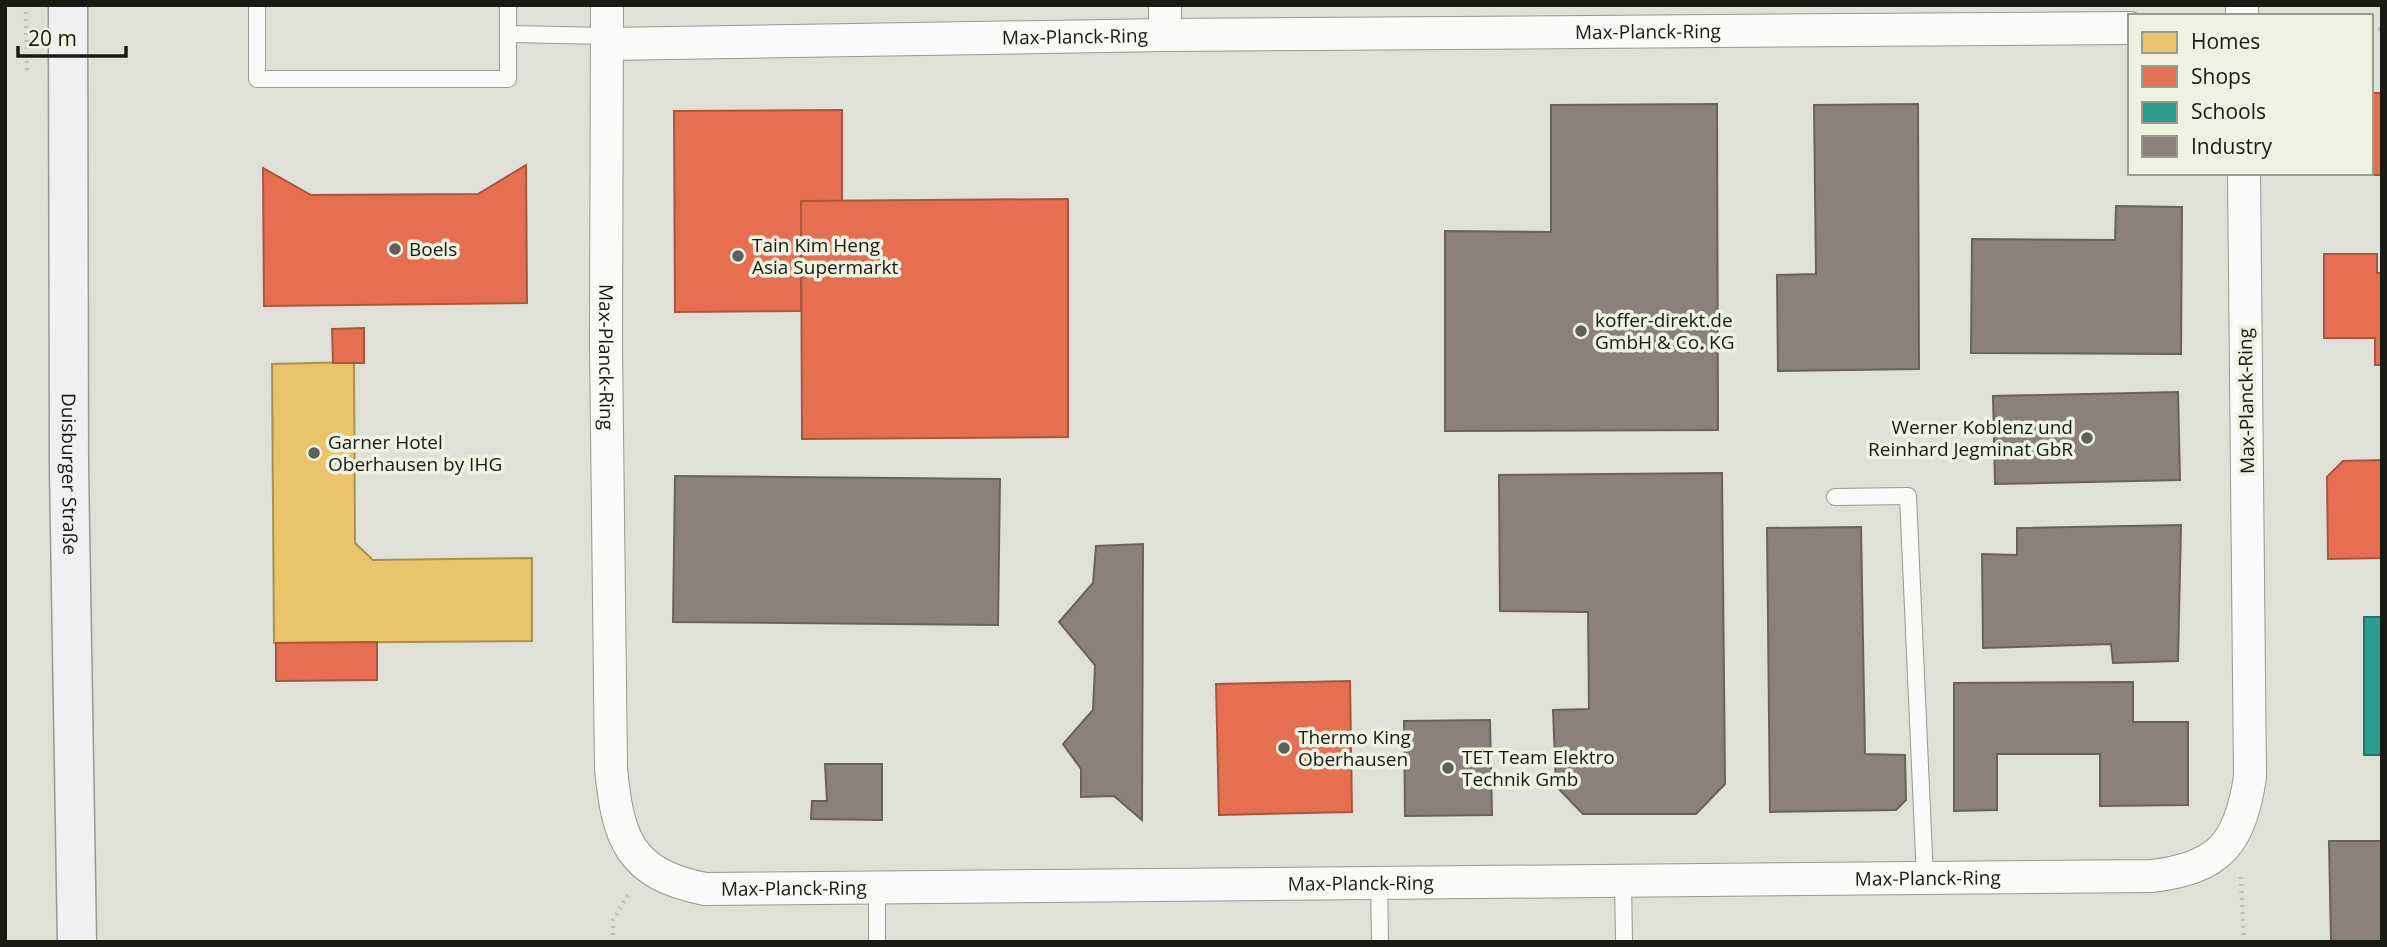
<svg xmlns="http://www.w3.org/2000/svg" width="2387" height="947" font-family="'Open Sans',sans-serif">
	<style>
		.homes { fill: #e9c46a; stroke: #aa9150; stroke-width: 2 }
		.shops { fill: #e76f51; stroke: #a9563f; stroke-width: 2 }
		.schools { fill: #2a9d8f; stroke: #25766a; stroke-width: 2 }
		.industry { fill: #8a817c; stroke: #68625d; stroke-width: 2 }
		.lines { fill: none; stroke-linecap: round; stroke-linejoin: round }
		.lane-casing { stroke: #979992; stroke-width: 18 }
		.street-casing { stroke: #979992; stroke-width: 34 }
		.secondary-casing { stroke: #979992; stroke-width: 41 }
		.path { stroke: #c0c1be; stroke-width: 4.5; stroke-dasharray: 2 5; stroke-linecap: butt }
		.lane { stroke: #fafaf9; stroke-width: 16 }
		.street { stroke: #fafaf9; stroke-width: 32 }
		.secondary { stroke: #f1eff1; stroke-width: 38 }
		.poi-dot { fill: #5e6059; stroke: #edf2e1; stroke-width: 2.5 }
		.labels { text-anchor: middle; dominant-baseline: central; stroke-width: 7; stroke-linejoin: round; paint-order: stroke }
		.street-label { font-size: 19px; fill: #181a14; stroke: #edf2e1 }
		.poi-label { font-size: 19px; fill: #181a14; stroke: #edf2e1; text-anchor: start }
	</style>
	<rect width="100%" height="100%" fill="#dfe1d8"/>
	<polygon class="homes" points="354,362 355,543 373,560 532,558 532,641 274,643 272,364"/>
	<g class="shops">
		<polygon points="2371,93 2382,93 2382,175 2325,175 2325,173 2371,173"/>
		<polygon points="842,110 842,201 801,201 801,311 675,312 674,111"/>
		<polygon points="526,165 527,303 264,306 263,168 311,195 478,194"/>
		<polygon points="1068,199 1068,437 802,439 801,201"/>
		<polygon points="2324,254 2377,254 2377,273 2382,273 2382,365 2375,365 2375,338 2324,338"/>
		<polygon points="364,328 364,363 333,363 332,329"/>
		<polygon points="2382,460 2382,558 2328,559 2327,477 2343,461"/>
		<polygon points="377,642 377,680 276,681 276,643"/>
		<polygon points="1350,681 1352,812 1219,815 1216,684"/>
	</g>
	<rect class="schools" x="2364" y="617" width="18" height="138"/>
	<g class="industry">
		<polygon points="1717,104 1718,430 1445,431 1445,231 1551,232 1551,105"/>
		<polygon points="1918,104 1919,369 1778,371 1777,275 1816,274 1814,105"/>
		<polygon points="2116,206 2182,207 2181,354 1971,353 1972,239 2115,240"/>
		<polygon points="2178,392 2180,480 1995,484 1993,396"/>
		<polygon points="1722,473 1725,784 1696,814 1583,814 1556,786 1553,710 1589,709 1588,612 1500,611 1499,475"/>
		<polygon points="675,476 1000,479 998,625 673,622"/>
		<polygon points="2181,525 2178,661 2113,663 2111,644 1983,648 1982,554 2017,555 2017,528"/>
		<polygon points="1861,527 1865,754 1905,755 1906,800 1896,810 1770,812 1767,528"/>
		<polygon points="1143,544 1142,820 1114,796 1081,797 1081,769 1063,744 1093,710 1095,665 1059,622 1093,583 1096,546"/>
		<polygon points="2133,682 2133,722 2188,722 2188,805 2100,806 2100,754 1997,754 1997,810 1954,811 1954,683"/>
		<polygon points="1490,720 1492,815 1405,816 1404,721"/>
		<polygon points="825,764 882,764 882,820 811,819 812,801 827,801"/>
		<polygon points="2329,841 2382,841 2382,942 2331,942"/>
	</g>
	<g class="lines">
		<defs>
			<g id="lane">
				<polyline points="257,5 257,79 508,79 508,5"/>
				<polyline points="510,34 608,36"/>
				<polyline points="1835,497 1908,496 1925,878"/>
				<polyline points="1623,881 1624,942"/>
				<polyline points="1379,883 1380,942"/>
				<polyline points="877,888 877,942"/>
			</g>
			<g id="street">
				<path id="s1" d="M607,5L606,346L611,769C618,839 629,874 705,889L2152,876C2220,868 2240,843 2250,777L2244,173"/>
				<polyline points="1165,5 1165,35"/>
				<polyline points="2242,5 2242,16"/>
				<path id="s2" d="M608,44L1165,35L2130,28"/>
			</g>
			<g id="secondary">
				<path id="s3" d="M68,5L69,468L77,942"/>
			</g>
		</defs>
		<use href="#lane" class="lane-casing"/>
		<use href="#street" class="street-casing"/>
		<use href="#secondary" class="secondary-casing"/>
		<g class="path">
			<polyline points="26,5 27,71"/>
			<polyline points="2371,30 2382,29"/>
			<polyline points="2241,877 2244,942"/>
			<polyline points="613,942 613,920 629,893"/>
		</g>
		<use href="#lane" class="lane"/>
		<use href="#street" class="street"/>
		<use href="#secondary" class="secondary"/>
	</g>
	<g class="poi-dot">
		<circle cx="395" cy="249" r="7"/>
		<circle cx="738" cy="256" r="7"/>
		<circle cx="1581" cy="331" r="7"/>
		<circle cx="2087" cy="438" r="7"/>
		<circle cx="314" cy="453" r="7"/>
		<circle cx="1284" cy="748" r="7"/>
		<circle cx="1448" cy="768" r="7"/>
	</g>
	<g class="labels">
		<g class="street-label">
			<text stroke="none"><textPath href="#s2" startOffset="1040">Max-Planck-Ring</textPath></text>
			<text stroke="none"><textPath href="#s2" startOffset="467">Max-Planck-Ring</textPath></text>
			<text stroke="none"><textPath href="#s1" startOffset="352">Max-Planck-Ring</textPath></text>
			<text transform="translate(2246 401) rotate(-91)">Max-Planck-Ring</text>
			<text stroke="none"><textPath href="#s3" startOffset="469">Duisburger Straße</textPath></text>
			<text stroke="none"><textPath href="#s1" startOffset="2156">Max-Planck-Ring</textPath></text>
			<text stroke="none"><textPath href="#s1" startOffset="1589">Max-Planck-Ring</textPath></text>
			<text stroke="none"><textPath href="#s1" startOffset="1022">Max-Planck-Ring</textPath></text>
		</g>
		<g class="poi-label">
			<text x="752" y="245">Tain Kim Heng<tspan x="752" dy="22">Asia Supermarkt</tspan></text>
			<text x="409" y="249">Boels</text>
			<text x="1595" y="320">koffer-direkt.de<tspan x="1595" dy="22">GmbH &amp; Co. KG</tspan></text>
			<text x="2073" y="427" text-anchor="end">Werner Koblenz und<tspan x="2073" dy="22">Reinhard Jegminat GbR</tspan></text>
			<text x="328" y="442">Garner Hotel<tspan x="328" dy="22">Oberhausen by IHG</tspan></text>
			<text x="1298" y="737">Thermo King<tspan x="1298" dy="22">Oberhausen</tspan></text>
			<text x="1462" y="757">TET Team Elektro<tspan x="1462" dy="22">Technik Gmb</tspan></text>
		</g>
	</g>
	<rect width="2387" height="947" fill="none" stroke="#181a14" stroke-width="14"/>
	<rect x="2128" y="14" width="245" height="161" fill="#edf2e1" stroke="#989c8f" stroke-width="2"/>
	<rect x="2142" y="32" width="35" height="21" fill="#e9c46a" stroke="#989c8f" stroke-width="2"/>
	<text x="2191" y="49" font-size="21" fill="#181a14">Homes</text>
	<rect x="2142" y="66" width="35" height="21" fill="#e76f51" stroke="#989c8f" stroke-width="2"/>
	<text x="2191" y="84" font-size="21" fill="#181a14">Shops</text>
	<rect x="2142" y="102" width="35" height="21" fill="#2a9d8f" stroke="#989c8f" stroke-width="2"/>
	<text x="2191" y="119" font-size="21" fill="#181a14">Schools</text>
	<rect x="2142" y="136" width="35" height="21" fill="#8a817c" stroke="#989c8f" stroke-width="2"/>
	<text x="2191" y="154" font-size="21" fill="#181a14">Industry</text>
	<path d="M18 46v10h108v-10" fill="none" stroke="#181a14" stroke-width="3.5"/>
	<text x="28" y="46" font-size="21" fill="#181a14" stroke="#edf2e1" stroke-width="5" paint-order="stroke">20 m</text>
</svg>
